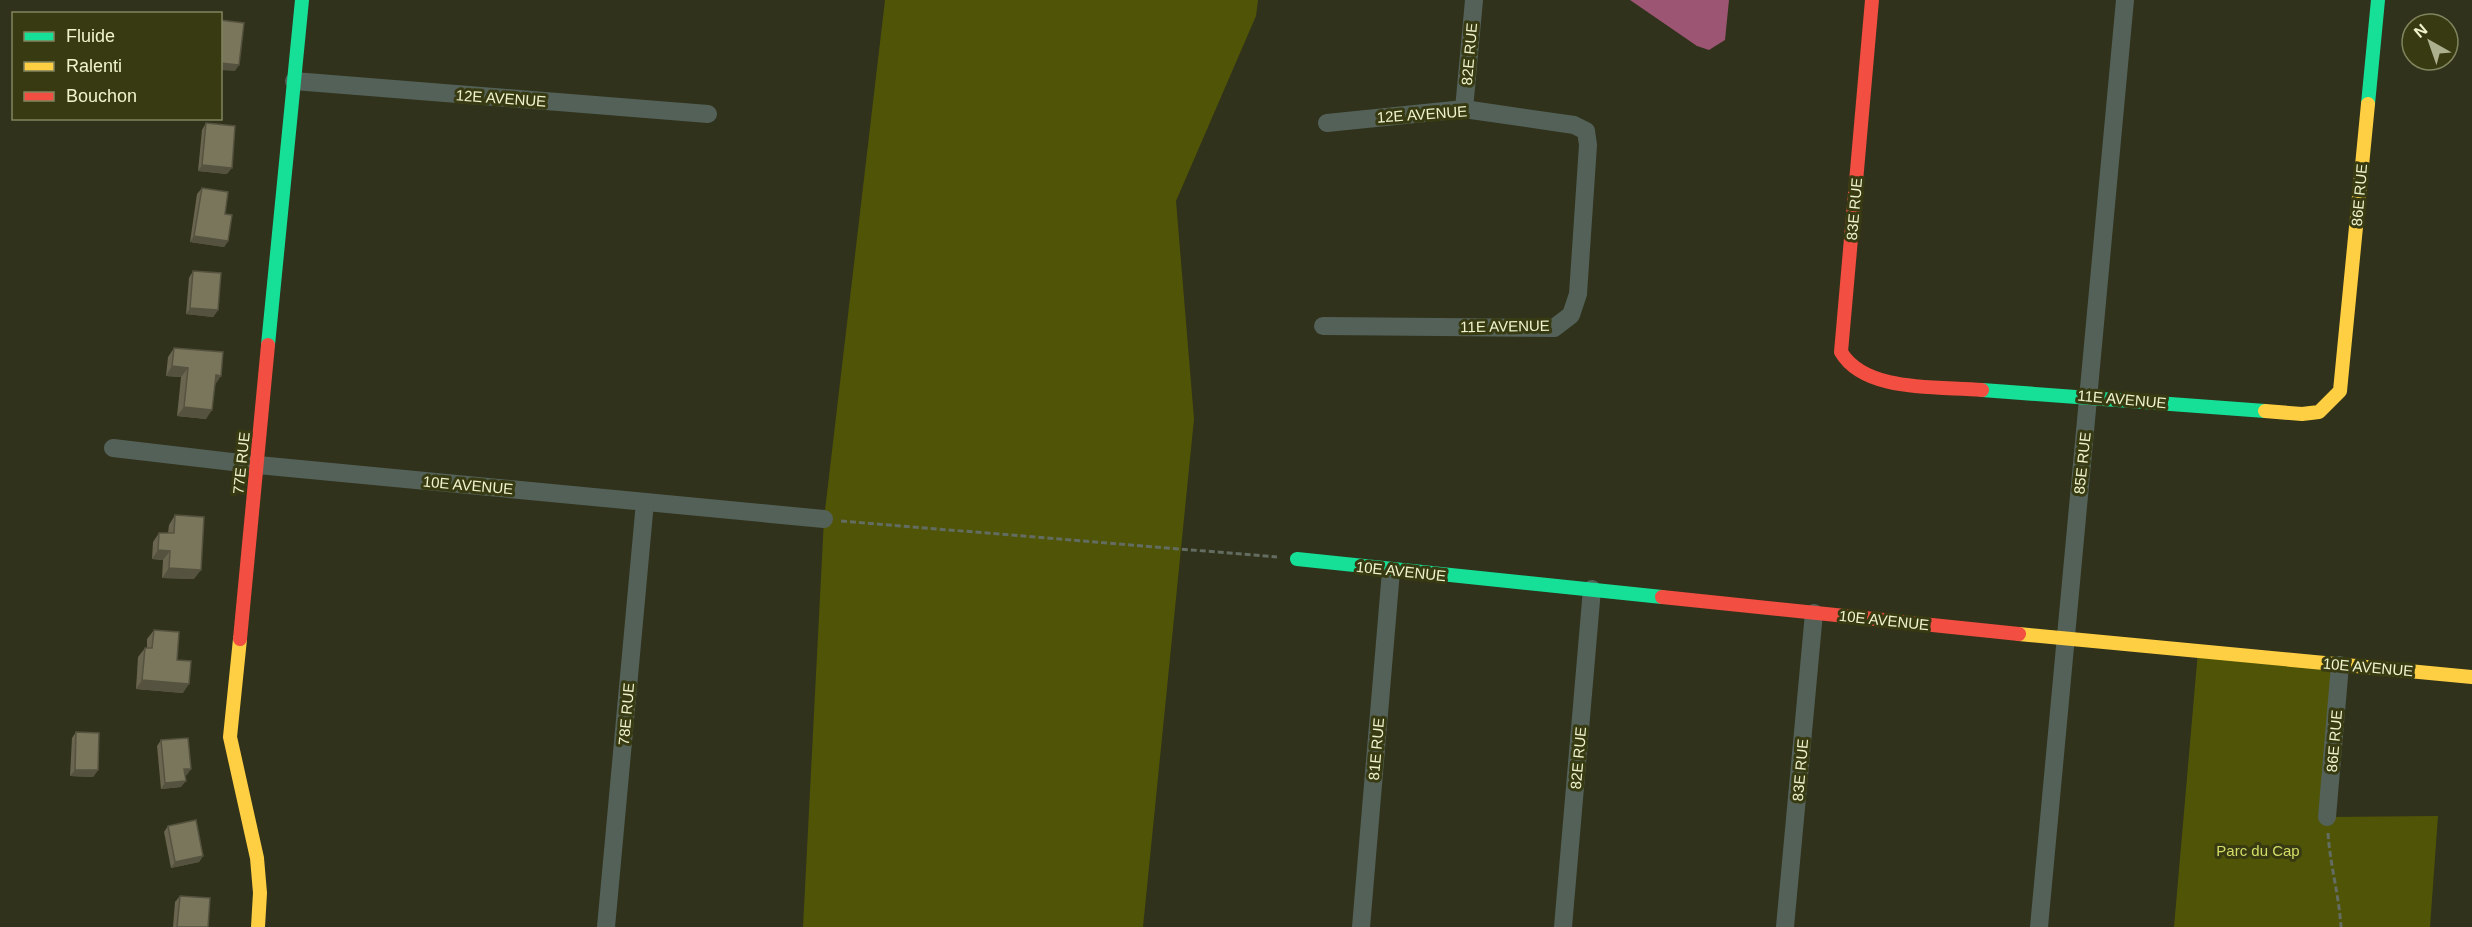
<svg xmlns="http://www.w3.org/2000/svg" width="2472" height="927" font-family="Arial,sans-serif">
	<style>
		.green { fill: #505407 }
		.water { fill: #9c5572 }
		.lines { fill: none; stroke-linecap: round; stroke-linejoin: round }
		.path { stroke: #636c61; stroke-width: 3; stroke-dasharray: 6 3; stroke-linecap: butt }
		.street { stroke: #546159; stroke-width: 18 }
		.fast { stroke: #16e098; stroke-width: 14 }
		.slow { stroke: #ffcf43; stroke-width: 14 }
		.jam { stroke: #f24e42; stroke-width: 14 }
		.wall { fill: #69654e }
		.shaded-wall { fill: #555340 }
		.building { fill: #7a765b; stroke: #555340; stroke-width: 1.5 }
		.labels { text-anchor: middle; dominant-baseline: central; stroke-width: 6; stroke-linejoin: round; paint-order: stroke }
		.street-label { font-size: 15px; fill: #eff4cd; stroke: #383b12 }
		.park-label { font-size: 15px; fill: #d3dd67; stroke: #383b12 }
	</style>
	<rect width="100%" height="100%" fill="#30321b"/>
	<g class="green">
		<polygon points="885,0 1258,0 1256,16 1176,201 1194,419 1143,927 803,927 824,519"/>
		<polygon points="2198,651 2340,665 2328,817 2438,816 2430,927 2174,927"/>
	</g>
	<polygon class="water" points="1630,0 1729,0 1725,40 1709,50 1697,46"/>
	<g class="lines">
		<g class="path">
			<polyline points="841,521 1277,557"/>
			<path d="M2328,833C2330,865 2339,895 2341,927"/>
		</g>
		<g class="street">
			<polyline points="294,81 708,114"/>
			<polyline points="1464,109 1474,0"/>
			<polyline points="1323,326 1554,328 1571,315 1578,294 1588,145 1586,131 1574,125 1464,109 1327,123"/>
			<polyline points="113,448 258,465 824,519"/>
			<polyline points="2327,817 2340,665"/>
			<polyline points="606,927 645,502"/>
			<polyline points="1361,927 1391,571"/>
			<polyline points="1563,927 1592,589"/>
			<polyline points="1785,927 1814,613"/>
			<polyline points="2039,927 2125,0"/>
		</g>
		<g class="fast">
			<polyline points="2368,104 2378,0"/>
			<polyline points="268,345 302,0"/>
			<polyline points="1982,390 2265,411"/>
			<polyline points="1297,559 1662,597"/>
		</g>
		<g class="slow">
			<polyline points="2265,411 2302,414 2319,412 2340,391 2368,104"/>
			<polyline points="2019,634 2472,677"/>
			<polyline points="240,639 230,737 257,858 260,893 258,927"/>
		</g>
		<g class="jam">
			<path d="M1872,0L1841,352C1865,393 1939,386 1982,390"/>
			<polyline points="1662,597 2019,634"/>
			<polyline points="240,639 268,345"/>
		</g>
	</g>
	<g class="wall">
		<polygon points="206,123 227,174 198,171 202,130"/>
		<polygon points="202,188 225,214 228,241 224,247 190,242 197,194"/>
		<polygon points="193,271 218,310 213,317 186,314 189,278"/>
		<polygon points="174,348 215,384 206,419 177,416 181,377 166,376 168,357"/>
		<polygon points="175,515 194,579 162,578 163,560 152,559 153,542 159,533 168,533 169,525"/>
		<polygon points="154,630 177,660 183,693 136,689 138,657 145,648 147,648 147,639"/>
		<polygon points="76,732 98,770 93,777 70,776 72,738"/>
		<polygon points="161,740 187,775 185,775 181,787 161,789 157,746"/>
		<polygon points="168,826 203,856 199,862 171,868 164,832"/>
		<polygon points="180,896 208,927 173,927 175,902"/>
	</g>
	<g class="shaded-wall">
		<polygon points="220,63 239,65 235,71 220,70"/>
		<polygon points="202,165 232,168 227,174 198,171"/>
		<polygon points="194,236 228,241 224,247 190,242"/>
		<polygon points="190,308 218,310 213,317 186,314"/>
		<polygon points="172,366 188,368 181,377 166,376"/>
		<polygon points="216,375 221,376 215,385"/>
		<polygon points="184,407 212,410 206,419 177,416"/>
		<polygon points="158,550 170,551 163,560 152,559"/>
		<polygon points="169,568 201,570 194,579 162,578"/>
		<polygon points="142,680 189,684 183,693 136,689"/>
		<polygon points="184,769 191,769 187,775 180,776"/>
		<polygon points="75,770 98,770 93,777 70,776"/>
		<polygon points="186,781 181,787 161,789 165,783"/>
		<polygon points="203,856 199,862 171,868 175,862"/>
	</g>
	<g class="building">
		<polygon points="220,20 244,23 239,65 220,63"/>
		<polygon points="206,123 235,126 232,168 202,165"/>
		<polygon points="202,188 228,192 225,214 232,215 228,241 194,236"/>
		<polygon points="193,271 221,273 218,310 190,308"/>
		<polygon points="174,348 223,352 221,376 216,375 212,410 184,407 188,368 172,366"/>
		<polygon points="175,515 204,517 201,570 169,568 170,551 158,550 159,533 174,533"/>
		<polygon points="154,630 179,632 177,660 191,661 189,684 142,680 145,648 152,648"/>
		<polygon points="76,732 99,733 98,770 75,770"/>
		<polygon points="188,738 191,769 184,769 186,781 165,783 161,740"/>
		<polygon points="196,820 203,856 175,862 168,826"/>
		<polygon points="180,896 210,898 208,927 177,927"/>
	</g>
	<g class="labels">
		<g class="street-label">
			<text transform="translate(1469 54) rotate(-85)">82E RUE</text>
			<text transform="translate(501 98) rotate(4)">12E AVENUE</text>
			<text transform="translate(1422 114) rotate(-4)">12E AVENUE</text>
			<text transform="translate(2359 195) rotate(-85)">86E RUE</text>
			<text transform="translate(1854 209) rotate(-85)">83E RUE</text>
			<text transform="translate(1505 326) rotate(-1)">11E AVENUE</text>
			<text transform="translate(2122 399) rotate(5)">11E AVENUE</text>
			<text transform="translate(241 463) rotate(-84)">77E RUE</text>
			<text transform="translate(2082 463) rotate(-84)">85E RUE</text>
			<text transform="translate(468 485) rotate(5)">10E AVENUE</text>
			<text transform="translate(1401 571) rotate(6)">10E AVENUE</text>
			<text transform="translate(1884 620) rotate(6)">10E AVENUE</text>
			<text transform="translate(2368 667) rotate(5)">10E AVENUE</text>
			<text transform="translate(626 714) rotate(-85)">78E RUE</text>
			<text transform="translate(2334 741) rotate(-85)">86E RUE</text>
			<text transform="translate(1376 749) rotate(-85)">81E RUE</text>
			<text transform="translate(1578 758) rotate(-85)">82E RUE</text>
			<text transform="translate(1800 770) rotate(-85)">83E RUE</text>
		</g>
		<g class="park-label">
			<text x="2258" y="850">Parc du Cap</text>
		</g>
	</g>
	<rect x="12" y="12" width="210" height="108" fill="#383b12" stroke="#81855d" stroke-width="1.5"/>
	<rect x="24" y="32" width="30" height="9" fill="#16e098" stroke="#81855d" stroke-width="1.5"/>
	<text x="66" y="42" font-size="18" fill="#eff4cd">Fluide</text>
	<rect x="24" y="62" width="30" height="9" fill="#ffcf43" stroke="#81855d" stroke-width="1.5"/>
	<text x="66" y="72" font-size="18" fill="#eff4cd">Ralenti</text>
	<rect x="24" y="92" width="30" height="9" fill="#f24e42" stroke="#81855d" stroke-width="1.5"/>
	<text x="66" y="102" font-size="18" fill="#eff4cd">Bouchon</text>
	<g transform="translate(2430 42) rotate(320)"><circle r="28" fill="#383b12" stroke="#81855d" stroke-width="1.5"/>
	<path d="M0-4.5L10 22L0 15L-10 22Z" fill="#acb08f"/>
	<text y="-9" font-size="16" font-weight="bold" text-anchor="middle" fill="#eff4cd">N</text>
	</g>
</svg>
